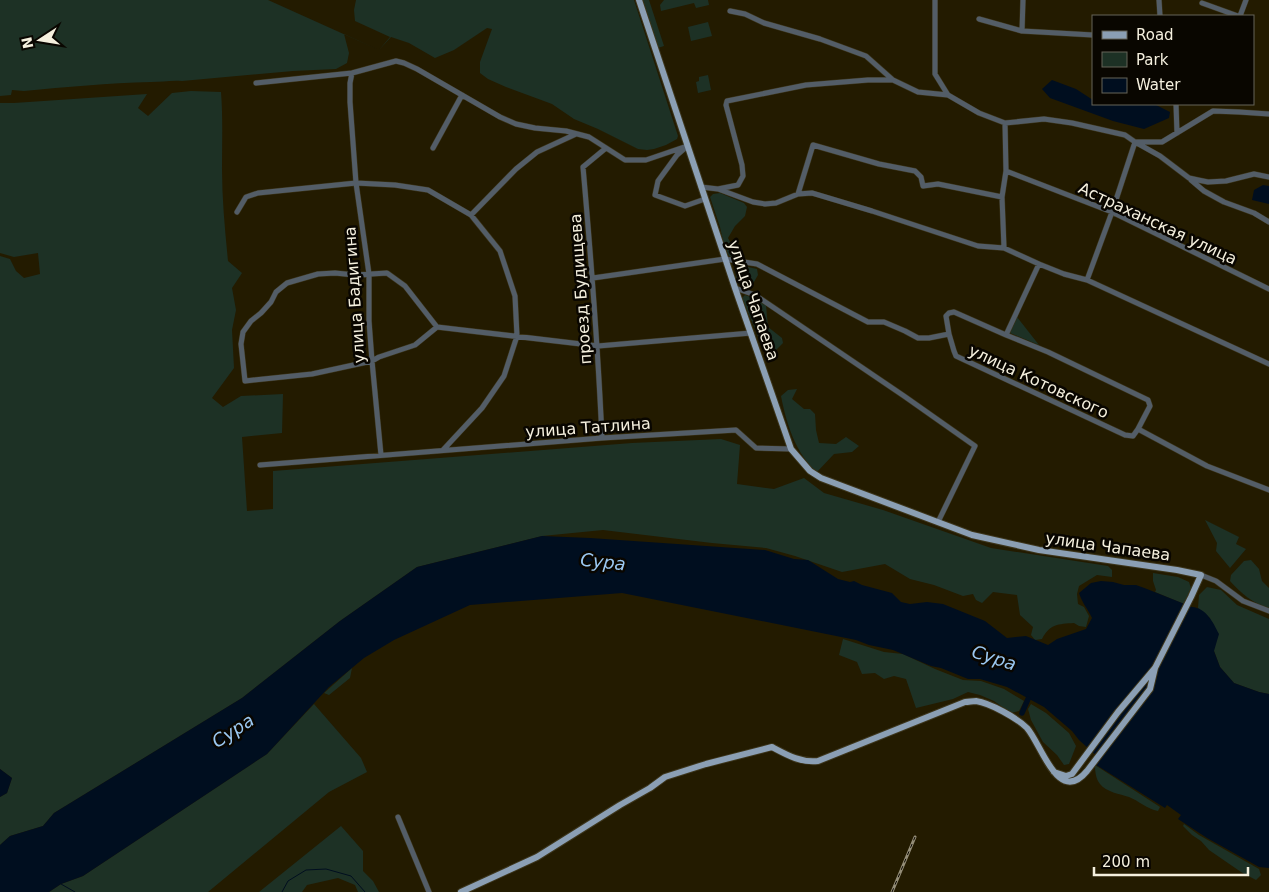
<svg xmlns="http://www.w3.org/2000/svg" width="1269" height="892" font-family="'DejaVu Sans',sans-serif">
	<rect width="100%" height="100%" fill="#231b00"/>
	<path fill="#1d3125" d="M0,0H268L379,50L390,37L355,21L354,10L356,0H634L678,136L677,139L666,145L654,149L647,150L638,149L598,129L574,119L552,104L506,87L488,79L480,73V62L492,29L487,28L454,50L435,58L409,43L391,37L379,50L344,34L349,53L347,63L336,69L293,71L182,81C171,80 162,82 151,82C108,83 66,87 24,91L12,90L11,95L0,96Z
		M642,0H649L664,46L658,48Z
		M664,0H708L709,5L696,8L694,3L661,11L660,5Z
		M708,22L712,36L691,41L688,27Z
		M708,75L711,90L698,93L696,82L699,81V77Z
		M191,91L221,92C223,118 222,143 222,169C222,199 225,230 228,261L242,273L232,288L236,310L232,330L234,368L212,398L223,407L241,396L283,394L282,433L242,437L247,511L273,509V471L632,443L721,439L740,445L737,484L774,489L804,478L824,493L883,510L991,548L1108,566L1112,570V577L1097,575L1079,586L1077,594L1078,604L1084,607L1089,616L1086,627L1079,626L1074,623C1058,624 1050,624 1042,639L1035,640L1031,635L1033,627L1020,615L1017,595L993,592L982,603L976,600L973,594L963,596L934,585L910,579L885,564L842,572L795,556L766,548L712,543L603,530L542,536L417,567L340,621L242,698L54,813L43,826L10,836L0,845V797L7,793L12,778L0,769V256L10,259L16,271L24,278L40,274L38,253L14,257L0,253V103H14L147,94L138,108L148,116L172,93Z
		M720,193L744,203L747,207L745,216L735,226L728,238L734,249L740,254L736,258L729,256L724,245L720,227L710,197L713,194Z
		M739,265L757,269L758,275L751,287L743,285L737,280L735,269Z
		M745,295L754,298L766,305L768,327L782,338L783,343L771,355L766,353L760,342L755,329L742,298Z
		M1017,317L1039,345L1010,333Z
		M797,389L792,399L804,409H810L815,414L816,430L819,443L836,444L846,437L859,446L852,452L834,454L817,472C796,455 786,422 781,396L788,390Z
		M1205,520L1239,537L1236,544L1246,549L1230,568L1216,551L1217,543Z
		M1251,560L1259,569L1262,581L1269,588V608C1253,604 1241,593 1230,581L1231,575L1244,561Z
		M1153,573L1178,577L1189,582L1191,588L1184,604L1155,592L1156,590L1153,581Z
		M1207,587L1221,590L1237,605L1269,619V694L1259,692L1234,683L1220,667L1214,651L1210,618L1198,608L1199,595Z
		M843,639L884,652L903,654L935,669L963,680L981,681L1004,689L1024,701L1019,711L1011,713L994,701L980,695L968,692L953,699L916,708L906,679L894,676L884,679L875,673L862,674L857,662L839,655Z
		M352,668L350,678L329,695L324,693Z
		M314,704L361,758L367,772L329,792L208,892H49L61,884L83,876L267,754Z
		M1031,704L1046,713L1069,733L1076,746L1069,764L1064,765L1057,755L1043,742L1031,720L1028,709Z
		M1095,765L1160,807L1158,811C1147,809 1139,801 1129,797C1120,794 1106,792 1100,784C1096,779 1095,772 1095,765Z
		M1184,824L1199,835L1259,869L1261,875L1256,880L1241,872L1209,850L1201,841L1192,835L1183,826Z
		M341,826L363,851V871L373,881L379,892H358L355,885L338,878L307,885L302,892H259Z"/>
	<path fill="#000e1f" d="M1052,80L1076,89L1093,100V104H1154L1170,112L1169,118L1144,129L1113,121L1050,98L1042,89Z
		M1263,185L1269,186V204L1252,200L1254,190Z
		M542,536L590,538L765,550L794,559L808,560L838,579L850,582L854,581L862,585L892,593L901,602L910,604L927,602L943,604L985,621L1007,638L1026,636L1048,645L1057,639L1086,629L1092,618C1088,609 1082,603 1079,593L1091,583L1101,581L1113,582L1124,585H1136L1147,589L1192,607C1206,608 1213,622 1219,634L1214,651L1220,667L1234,683L1259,692L1269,694V868L1259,867L1207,838L1178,819L1181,815L1167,805L1165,808L1093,763L1098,757L1079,740L1072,731L1044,707L1007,687L980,679H968L941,668L931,666L893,650L869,645L856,640L622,593L470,605L394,640L364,658L329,687L267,754L83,876L61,884L49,892H0V845L10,836L43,826L54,813L242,698L340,621L417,567Z
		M0,769L12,778L7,793L0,797Z"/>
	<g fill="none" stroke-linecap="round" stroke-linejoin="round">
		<path stroke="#000e1f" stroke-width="1" d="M61,884L75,892
			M282,892L288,881L306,870L326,869L351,876L365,892"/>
		<path stroke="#000e1f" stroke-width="5.5" d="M1022,713L1028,699"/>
		<g stroke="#3c351b" stroke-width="6">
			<path id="minor" d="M935,0V74L948,95
				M1159,0L1160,16
				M1202,3L1238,16
				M730,11L745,14L764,23L820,39L866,56L893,80
				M1240,16L1246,0
				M979,19L1022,31L1093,35
				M1022,31L1023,0
				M352,73L350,83V102L356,183L369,274V321L372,361L381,455
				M256,83L352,73L396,61L404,63L417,69L500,117L516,124L535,128L566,131L589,137L625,160H646L687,146
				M1176,104L1177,133
				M433,148L462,95
				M685,148L677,155L658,181L655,195L685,206L705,199
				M1006,171L1112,212L1269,289
				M1191,180L1204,191L1224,202L1254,213L1269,222
				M701,187L718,189L753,202L765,204L776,203L798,194L812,193L872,211L978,246L1004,248L1039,264L1064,274L1087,280L1269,364
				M718,189L738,185L743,176L742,165L726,105L727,101L806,85L868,80H893L918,92L948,95L979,113L1005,123L1044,119L1072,123L1125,135L1135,142L1160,156L1189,178L1198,180L1208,182L1226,181L1254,174L1269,177
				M798,194L813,145L879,164L915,171L921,177L923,186L938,184L1002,197
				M237,212L246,197L258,193L356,183L395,185L428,190L471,215L500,251L515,296L517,336L504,376L482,408L443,450
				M471,215L516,169L537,152L576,134
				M1004,248L1002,197L1006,171L1005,123
				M593,278L725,259L757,264L868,322H884L905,331L918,338H929L949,334L954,351L956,356L1125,435L1133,436L1138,429L1207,466L1269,490
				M1087,280L1112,212L1135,142H1162L1213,111L1239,112L1269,114
				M735,288L755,295L904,396L975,446L938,522
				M437,327L415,345L379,357L372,361L312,374L245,381L241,344L243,332L251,321L261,313L271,302L276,292L287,283L318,274L335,273L355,275L387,273L405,286L437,327L598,346L751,333
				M949,334L946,316L949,313L954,312L1006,335L1048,352L1148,400L1150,406L1138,429
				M1006,335L1039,264
				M602,438C598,348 591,258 583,167L606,148
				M260,465L602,438L736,430L756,448L791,449
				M1201,575L1216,581L1243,601L1269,611
				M398,817L429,892"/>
		</g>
		<g stroke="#3c351b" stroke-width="8">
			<path id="major" d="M639,0L735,288L791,449L810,471L821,478L972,535L1039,550L1177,570L1201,575L1191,597L1155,668L1118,712L1072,774L1066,776L1054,772
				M461,892L537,857L620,805L650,788L665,777L706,764L772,747C787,755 801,763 818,761L965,702C969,702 972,701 976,701C990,703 1017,718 1027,728C1042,745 1058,806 1087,771L1150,689L1155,668"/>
		</g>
		<use href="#minor" stroke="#535d67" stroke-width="5"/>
		<use href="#major" stroke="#8b9fb4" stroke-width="6"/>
		<g stroke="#948d77" stroke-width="3">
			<path id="rail" d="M892,892L915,837"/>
		</g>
		<use href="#rail" stroke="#090600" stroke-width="1" stroke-dasharray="4" stroke-linecap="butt"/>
	</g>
	<g text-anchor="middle" stroke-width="5" stroke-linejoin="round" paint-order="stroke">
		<g font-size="16" fill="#f5f0de" stroke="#090600">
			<text transform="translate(1158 223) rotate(25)" y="6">Астраханская улица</text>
			<text transform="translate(580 289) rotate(-94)" y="6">проезд Будищева</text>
			<text transform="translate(354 295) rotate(-94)" y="6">улица Бадигина</text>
			<text transform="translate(754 300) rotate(71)" y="6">улица Чапаева</text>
			<text transform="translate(1039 381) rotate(25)" y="6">улица Котовского</text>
			<text transform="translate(588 427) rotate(-4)" y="6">улица Татлина</text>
			<text transform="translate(1108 546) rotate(8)" y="6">улица Чапаева</text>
		</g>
		<g font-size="18" font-style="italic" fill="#9bc8f1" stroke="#090600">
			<text transform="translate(603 562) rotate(6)" y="6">Сура</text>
			<text transform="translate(994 658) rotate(18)" y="6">Сура</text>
			<text transform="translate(233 731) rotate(-33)" y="6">Сура</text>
		</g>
	</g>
	<rect x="1092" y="15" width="162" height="90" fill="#090600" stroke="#676459"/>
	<rect x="1102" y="31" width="25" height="8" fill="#8b9fb4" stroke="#676459"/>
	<text x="1136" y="40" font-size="15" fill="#f5f0de">Road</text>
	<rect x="1102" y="52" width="25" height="15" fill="#1d3125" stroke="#676459"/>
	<text x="1136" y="65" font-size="15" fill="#f5f0de">Park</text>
	<rect x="1102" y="78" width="25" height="15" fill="#000e1f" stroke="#676459"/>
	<text x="1136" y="90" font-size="15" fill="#f5f0de">Water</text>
	<g transform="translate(40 40) rotate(258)" stroke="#090600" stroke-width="4" paint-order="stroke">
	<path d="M0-4L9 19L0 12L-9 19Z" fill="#f5f0de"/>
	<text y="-8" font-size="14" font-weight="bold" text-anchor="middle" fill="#f5f0de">N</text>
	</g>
	<path d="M1094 867v8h154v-8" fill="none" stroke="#f5f0de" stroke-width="2.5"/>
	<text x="1102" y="867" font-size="15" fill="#f5f0de" stroke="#090600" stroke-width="4" paint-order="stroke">200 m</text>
</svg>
